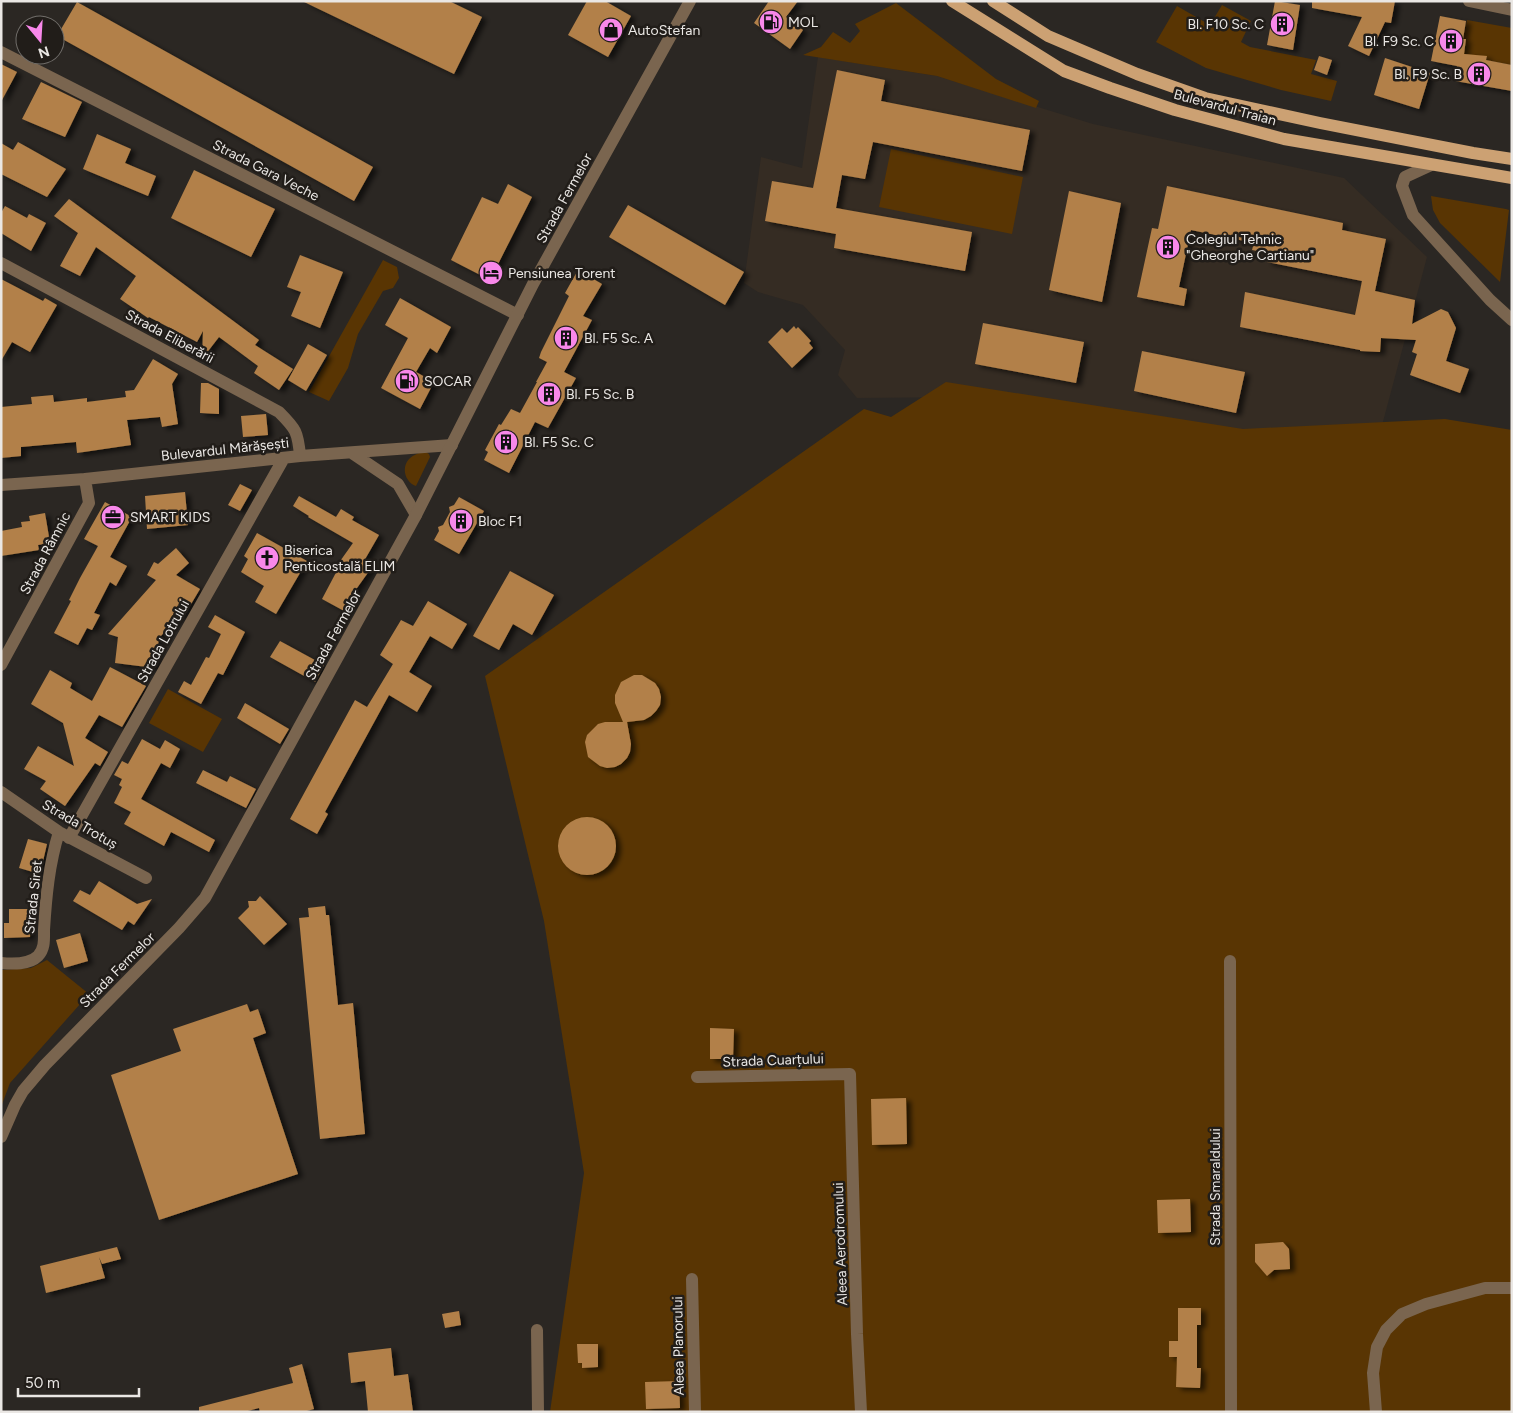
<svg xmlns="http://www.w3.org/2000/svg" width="1513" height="1413" font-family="Figtree,sans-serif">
	<defs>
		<filter id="shadow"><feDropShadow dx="5" dy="3" stdDeviation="2.5" flood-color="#0009"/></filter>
	</defs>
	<rect width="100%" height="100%" fill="#2b2723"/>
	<path fill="#352c23" d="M818,57L937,76L1093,124L1344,178L1427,257L1357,519L973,397L857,398L838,375L845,350L803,305L758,292L744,283L761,157L802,168Z"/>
	<path fill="#593503" d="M896,3L996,79L1039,101L1036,108L937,76L803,55L821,47L833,32L850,43L860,31L855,24Z
		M1222,5L1251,21L1241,42L1250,47L1316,60L1311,74L1337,81L1331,101L1281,90L1206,68L1156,42L1177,6L1210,25Z
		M1467,20L1512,28V65L1486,60L1487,57L1459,56L1465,48L1466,40L1463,39Z
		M891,149L1023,177L1012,234L879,207Z
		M1431,196L1506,209L1509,210L1500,282L1440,223L1433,210Z
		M383,260L397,267L399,278L393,288L383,291L358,334L348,368L329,401L309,392Z
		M946,382L1243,429L1445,419L1512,430V1412H550L584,1173L544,921L485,676L864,409L891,417Z
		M424,451L429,454L430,457L416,486C405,482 401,468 409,459C413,455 419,453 424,451Z
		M168,689L222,719L203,752L149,723Z
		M47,960L89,994L10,1083L1,1107V970L31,968Z"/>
	<path fill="#b28049" filter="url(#shadow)" d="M302,1H449L482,17L454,74Z
		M587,1H605L631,16L608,57L568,35Z
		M769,1H798L786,17L803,30L790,49L754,23Z
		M1275,1L1300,5L1293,50L1267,45Z
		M1312,1H1395L1391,23L1385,22L1369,56L1348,46L1362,17L1312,8Z
		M77,2L373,167L354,201L57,36Z
		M1440,16L1466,21L1463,39H1466L1464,54L1487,56L1486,60L1512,65V91L1455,81L1457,66L1431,61Z
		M1319,56L1332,60L1327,75L1314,70Z
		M1385,58L1430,73L1419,109L1374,95Z
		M1,64L17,72L1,102Z
		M837,70L885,80L881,101L1030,130L1022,171L873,142L865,179L842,175L836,208L972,232L965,271L834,248L836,234L765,221L772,181L813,188Z
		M41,82L82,102L65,137L22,119Z
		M97,134L131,149L125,163L156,176L148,196L83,169Z
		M18,142L66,169L47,197L1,174V143L13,150Z
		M194,170L275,209L251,257L171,218Z
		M508,184L532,197L490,280L451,260L482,197L498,204Z
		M1167,186L1343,223L1342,230L1386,239L1375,291L1415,300L1412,324L1441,309L1448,312L1456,328L1446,361L1469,369L1460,393L1410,375L1417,354L1412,352L1416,340L1381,338L1380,352L1360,351V350L1240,327L1245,292L1355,315L1362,281L1267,262L1268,253L1252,250L1254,243L1191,230L1179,287L1187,289L1184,306L1137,297L1152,228L1158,229Z
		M1069,191L1121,203L1102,302L1049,290Z
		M69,199L259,340L255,345L293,369L279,390L254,373L258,366L219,337L202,359L203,331L197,342L149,317L148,318L120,299L136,276L96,247L80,276L60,266L78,233L54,216Z
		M628,205L744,272L725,305L609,237Z
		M5,206L27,218L29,214L46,223L31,251L1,233V213Z
		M300,255L343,272L320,328L291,316L301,292L287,287Z
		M578,270L602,284L583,316L592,320L564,372L576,378L548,428L535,422L509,473L484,460L488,452L485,450L499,424L501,425L511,409L520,413L537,382H536L547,362L539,358L541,352L569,296L565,293Z
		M1,279L43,301L45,298L57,305L30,352L12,342L1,361Z
		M400,298L451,327L437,353L430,348L416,372L434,382L420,409L381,388L408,338L385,325Z
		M983,323L1084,342L1076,383L975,364Z
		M794,326L796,329L798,327L811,341L809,343L813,348L792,368L768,342L782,328L787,333Z
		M308,344L327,355L306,391L288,380Z
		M1142,351L1245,372L1236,413L1134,391Z
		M153,359L178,374L172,384L178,424L162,427L160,417L127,420L131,445L77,453L76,442L21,447V456L1,458V407L32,404L31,397L53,395L54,402L87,398V402L126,397L125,391L134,390Z
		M201,383H208L219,389V414L200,413Z
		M266,414L268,435L243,437L241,416Z
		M240,484L252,490L240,511L228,505Z
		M185,492L188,525L147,529L145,496Z
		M299,496L336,517L341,509L354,517L352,520L379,535L364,561L372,567L352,595L355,597L346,612L322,599L340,565L338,564L353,543L308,517L309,516L293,506Z
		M459,497L484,511L459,554L434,540L439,531L438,527L443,525L450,512L449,507L454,505Z
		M105,502L132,517L110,557L127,566L116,586L110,582L94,613L100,615L92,630L87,628L78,645L54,633L71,601L69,600L80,578L98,546L84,539Z
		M45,513L50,543L38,545L39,550L1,556V531L22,527L21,522L30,521L29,516Z
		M257,533L307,561L276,614L255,602L264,586L241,572L248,559L244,556Z
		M176,548L189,563L176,575L200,589L184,616L181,614L159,638L155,668L115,663L118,637L108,634L156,580L147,575L154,562L158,564Z
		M510,571L554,595L532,635L513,624L499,650L473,636Z
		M428,601L467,624L452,649L430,636L409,672L432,686L417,712L389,695L325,812L328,814L317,834L290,819L355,700L367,707L393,664L380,655L401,620L413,626Z
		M215,615L245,632L223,675L218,673L201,704L178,692L184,681L191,685L206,657L209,658L221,634L208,627Z
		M280,641L324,665L315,682L270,657Z
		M110,667L146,686L122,727L99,715L85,738L108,752L100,766L95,763L65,806L40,789L46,781L24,769L38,746L74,766L63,723L31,704L50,670L72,683L70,688L92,701Z
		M634,675H642L655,683L659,689L661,697L660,705L656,711L651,716L644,720L627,722L631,744L630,752L627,758L621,764L615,767L607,768L600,766L588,757L585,742L587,735L598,724L605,722H623L615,703V695L621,682Z
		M245,703L289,729L280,744L237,718Z
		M142,739L160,749L165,740L180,749L170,768L161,763L141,799L215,840L209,852L171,832L164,846L124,824L131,812L114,803L122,787L119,785L122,779L114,775L122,761L128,764Z
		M203,770L227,782L230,776L256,789L246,808L196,783Z
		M558 846a29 29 0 1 1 58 0a29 29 0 1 1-58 0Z
		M28,839L47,844L40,874L19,868Z
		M99,881L137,904L152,899L134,925L128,921L122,930L73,901L80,890L90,895Z
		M260,896L287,924L264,945L238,918L249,907L248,901H256Z
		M325,906L326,915H329L338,1005L353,1003L365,1134L320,1139L299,918L309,917L308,908Z
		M9,909H32L30,937L4,938V923H9Z
		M80,933L88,961L64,968L56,940Z
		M247,1004L250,1012L258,1009L266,1033L253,1038L298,1174L159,1220L111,1075L181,1051L173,1029Z
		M710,1028L734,1029L733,1059H710Z
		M906,1098L907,1144L872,1145L871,1099Z
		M1190,1199L1191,1232L1158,1233L1157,1200Z
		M1283,1242L1289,1249L1290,1269L1274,1270L1267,1276L1255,1262V1244Z
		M117,1247L121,1259L102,1264L99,1257L105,1278L46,1293L40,1266Z
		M1178,1308H1201V1325H1197V1368H1201L1200,1388L1176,1387L1177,1357H1169V1341H1178Z
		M459,1311L461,1325L445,1328L442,1314Z
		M577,1344H598V1367L582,1368V1363H578Z
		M391,1348L394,1376L408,1374L413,1412H368L365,1381L351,1383L348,1353Z
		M302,1364L314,1409L303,1412H260L259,1408L244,1412H199V1407L293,1383L289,1368Z
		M679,1381L680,1408L646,1409L645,1382Z"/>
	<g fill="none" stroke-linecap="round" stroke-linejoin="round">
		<path stroke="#7a654f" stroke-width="12" d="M1469,1L1512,10
			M1,52L518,315
			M1431,165L1405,177L1402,186L1413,215L1490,300L1512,320
			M1,263L279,412C296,429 298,432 300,456
			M352,453L398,484L416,515
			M1,485L85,479L300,456L452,445
			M1,665L89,503L85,479
			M1,792L59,832L146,878
			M69,838L284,458
			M1230,961L1231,1412
			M1,963C12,964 29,965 38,956C45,949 44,939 44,930C46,897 49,864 59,832
			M697,1077L850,1074L857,1334L861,1412
			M692,1279L695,1412
			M537,1330L538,1412
			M1376,1412L1373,1373L1377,1347L1386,1330L1402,1314L1426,1304L1485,1288H1512"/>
		<path stroke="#7a654f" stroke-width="12" d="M1,1137L15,1105L23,1091L45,1065L179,928L205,898L416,515L533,284L690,1"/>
		<path stroke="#cca173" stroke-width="12" d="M952,1L1064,71L1110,88L1175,110L1284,139L1512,178
			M993,1L1048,36L1137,74L1205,98L1320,123L1473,153L1512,159"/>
	</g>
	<defs>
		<g id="fuel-disc" transform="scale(1.25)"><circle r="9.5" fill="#f888ea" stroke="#211d19"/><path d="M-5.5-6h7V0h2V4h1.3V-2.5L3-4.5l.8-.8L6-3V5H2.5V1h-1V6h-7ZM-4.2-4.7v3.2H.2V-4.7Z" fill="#111"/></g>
		<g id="building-disc" transform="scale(1.25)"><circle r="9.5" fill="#f888ea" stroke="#211d19"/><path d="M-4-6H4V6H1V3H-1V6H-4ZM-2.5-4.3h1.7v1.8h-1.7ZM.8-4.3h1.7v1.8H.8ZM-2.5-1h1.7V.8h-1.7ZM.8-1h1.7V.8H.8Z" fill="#111"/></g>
		<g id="shop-disc" transform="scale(1.25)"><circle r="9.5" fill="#f888ea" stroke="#211d19"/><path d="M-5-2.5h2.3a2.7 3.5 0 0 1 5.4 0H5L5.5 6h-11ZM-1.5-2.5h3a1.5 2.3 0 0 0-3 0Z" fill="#111"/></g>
		<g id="hotel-disc" transform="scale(1.25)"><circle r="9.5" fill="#f888ea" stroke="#211d19"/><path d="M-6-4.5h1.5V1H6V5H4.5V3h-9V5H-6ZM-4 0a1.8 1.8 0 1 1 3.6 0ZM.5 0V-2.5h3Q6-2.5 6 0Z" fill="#111"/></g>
		<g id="office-disc" transform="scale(1.25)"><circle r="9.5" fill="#f888ea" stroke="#211d19"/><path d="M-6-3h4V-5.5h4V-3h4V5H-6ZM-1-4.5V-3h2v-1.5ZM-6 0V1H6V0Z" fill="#111"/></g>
		<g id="church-disc" transform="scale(1.25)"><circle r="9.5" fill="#f888ea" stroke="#211d19"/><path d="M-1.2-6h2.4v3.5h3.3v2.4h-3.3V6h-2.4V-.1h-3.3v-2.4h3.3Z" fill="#111"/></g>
	</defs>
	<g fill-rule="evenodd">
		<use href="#fuel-disc" x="771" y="22"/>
		<use href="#building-disc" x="1282" y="24"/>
		<use href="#shop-disc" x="611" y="30"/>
		<use href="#building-disc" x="1451" y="41"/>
		<use href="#building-disc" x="1479" y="74"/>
		<use href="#building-disc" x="1168" y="247"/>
		<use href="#hotel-disc" x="491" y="273"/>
		<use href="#building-disc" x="566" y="338"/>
		<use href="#fuel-disc" x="407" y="381"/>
		<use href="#building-disc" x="549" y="394"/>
		<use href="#building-disc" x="506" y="442"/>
		<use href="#office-disc" x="113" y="517"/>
		<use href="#building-disc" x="461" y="521"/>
		<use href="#church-disc" x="267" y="558"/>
	</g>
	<g text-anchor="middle" stroke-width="5" stroke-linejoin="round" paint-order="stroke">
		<g font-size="14" fill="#eae7e4" stroke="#211d19" text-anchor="start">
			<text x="788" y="27">MOL</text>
			<text x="1264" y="29" text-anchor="end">Bl. F10 Sc. C</text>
			<text x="628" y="35">AutoStefan</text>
			<text x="1434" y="46" text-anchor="end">Bl. F9 Sc. C</text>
			<text x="1462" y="79" text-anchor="end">Bl. F9 Sc. B</text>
			<text x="1186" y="244">Colegiul Tehnic<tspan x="1186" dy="16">"Gheorghe Cartianu"</tspan></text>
			<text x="508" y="278">Pensiunea Torent</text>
			<text x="584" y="343">Bl. F5 Sc. A</text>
			<text x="424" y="386">SOCAR</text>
			<text x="566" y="399">Bl. F5 Sc. B</text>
			<text x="524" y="447">Bl. F5 Sc. C</text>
			<text x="130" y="522">SMART KIDS</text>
			<text x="478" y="526">Bloc F1</text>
			<text x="284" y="555">Biserica<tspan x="284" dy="16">Penticostală ELIM</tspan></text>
		</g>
		<g font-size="14" fill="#eae7e4" stroke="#211d19">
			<text transform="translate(1225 107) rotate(15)" y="5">Bulevardul Traian</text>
			<text transform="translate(266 170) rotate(27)" y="5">Strada Gara Veche</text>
			<text transform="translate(564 198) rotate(-61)" y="5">Strada Fermelor</text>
			<text transform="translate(170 336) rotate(28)" y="5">Strada Eliberării</text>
			<text transform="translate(225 449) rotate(-6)" y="5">Bulevardul Mărășești</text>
			<text transform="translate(45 553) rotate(-62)" y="5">Strada Râmnic</text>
			<text transform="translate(333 635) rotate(-61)" y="5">Strada Fermelor</text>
			<text transform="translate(163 641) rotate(-61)" y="5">Strada Lotrului</text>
			<text transform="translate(80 824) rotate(30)" y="5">Strada Trotuș</text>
			<text transform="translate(33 897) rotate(-84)" y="5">Strada Siret</text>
			<text transform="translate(117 970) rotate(-45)" y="5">Strada Fermelor</text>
			<text transform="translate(773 1060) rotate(-2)" y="5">Strada Cuarțului</text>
			<text transform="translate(1215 1187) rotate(-90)" y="5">Strada Smaraldului</text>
			<text transform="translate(840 1244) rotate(-92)" y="5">Aleea Aerodromului</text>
			<text transform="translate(678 1346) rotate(-91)" y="5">Aleea Planorului</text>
		</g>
	</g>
	<rect width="1513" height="1413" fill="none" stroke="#eae7e4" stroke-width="5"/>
	<g transform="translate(40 40) rotate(162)"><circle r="24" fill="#211d19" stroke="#716e6a"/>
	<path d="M0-4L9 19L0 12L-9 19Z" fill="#f888ea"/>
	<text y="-8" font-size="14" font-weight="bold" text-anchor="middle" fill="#eae7e4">N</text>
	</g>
	<path d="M18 1388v8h121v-8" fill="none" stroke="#eae7e4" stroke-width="2.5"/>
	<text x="25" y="1388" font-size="15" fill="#eae7e4" stroke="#211d19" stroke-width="4" paint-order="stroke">50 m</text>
</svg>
